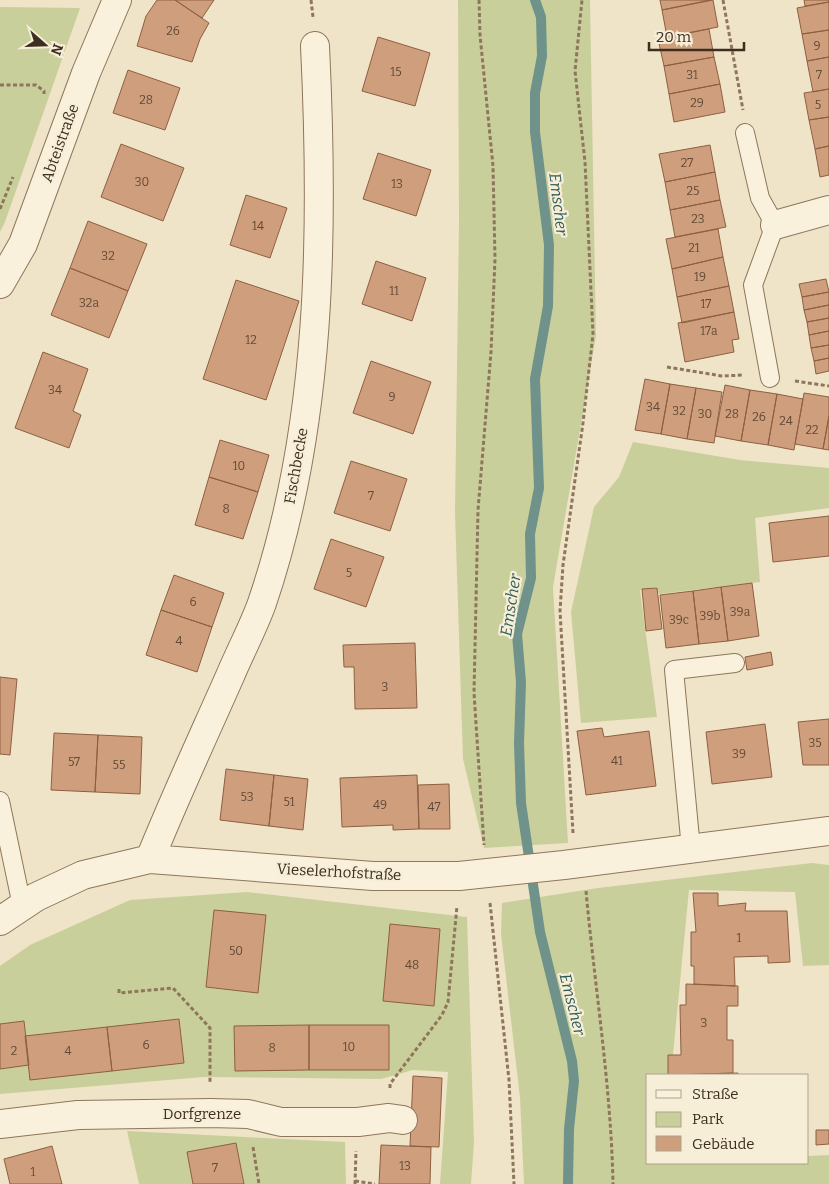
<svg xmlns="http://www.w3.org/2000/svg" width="829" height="1184" font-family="Bitter,serif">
	<rect width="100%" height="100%" fill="#f0e4c8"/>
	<path fill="#c9cf9b" d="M458,0H590L596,336L553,587L568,843L484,848L463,759L455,513L459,222Z
		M0,7L80,8L5,222L0,232Z
		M633,442L740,460L829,468V508L755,518L760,582L659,594L657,587L640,590L657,717L581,723L571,612L594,507L619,477Z
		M812,863L829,865V965L803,966L795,892L689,890L671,1075H648V1163H808V1156L829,1155V1184H524L520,1098L501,934L502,903L598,888Z
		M247,892L467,917L474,1143L471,1184H440L448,1072L413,1070L381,1079L204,1077L0,1094V966L30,945L130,900Z
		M127,1131L345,1142L346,1184H139Z"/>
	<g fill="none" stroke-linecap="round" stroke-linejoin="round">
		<path stroke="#6f938a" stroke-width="10" d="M535,0L541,17L542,56L535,93V132L549,245L548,306L535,379L539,488L530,534L531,578L517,634L521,682L519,743L521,803L540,932L572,1061L574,1081L569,1129L568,1184"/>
	</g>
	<path fill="#cf9f7d" stroke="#8d5f41" d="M157,0H175L209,23L200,39L192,62L137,46L146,16Z
		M175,0H214L202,18Z
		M660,0H710L662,10Z
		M713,0L718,27L667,37L662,10Z
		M804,0H829V2L805,6Z
		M829,2V30L802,34L797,8Z
		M709,29L714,57L664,66L658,39Z
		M829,30V57L807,61L802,34Z
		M378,37L430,53L415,106L362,91Z
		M714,57L720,84L669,94L664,66Z
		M829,57V89L813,92L807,61Z
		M128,70L180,88L165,130L113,113Z
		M720,84L725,112L674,122L669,94Z
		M829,89V117L809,120L804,93Z
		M829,117V146L815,149L809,120Z
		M121,144L184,168L163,221L101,197Z
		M710,145L715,172L665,182L659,154Z
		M829,146V175L820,177L815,149Z
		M378,153L431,170L416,216L363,199Z
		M715,172L720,200L670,210L665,182Z
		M246,195L287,208L270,258L230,245Z
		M720,200L726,227L675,237L670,210Z
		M88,221L147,244L128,291L70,268Z
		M718,229L723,257L672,269L666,239Z
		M723,257L729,286L677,297L672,269Z
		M376,261L426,278L412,321L362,304Z
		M70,268L128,291L109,338L51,315Z
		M826,279L829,292L802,297L799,284Z
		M236,280L299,301L266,400L203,379Z
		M729,286L734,312L682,323L677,297Z
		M829,292V305L804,310L802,297Z
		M829,305V318L807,322L804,310Z
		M734,312L739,339L732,340L734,352L685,362L678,323Z
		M829,318V331L809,335L807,322Z
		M829,331V345L811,348L809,335Z
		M829,345V358L814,361L811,348Z
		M43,352L88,369L73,411L81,415L69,448L15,428Z
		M829,358V371L816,374L814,361Z
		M371,361L431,382L413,434L353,413Z
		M645,379L670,384L661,434L635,430Z
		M670,384L696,388L687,439L661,434Z
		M725,385L750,390L741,441L715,436Z
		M696,388L722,392L714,443L687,439Z
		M750,390L777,394L768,445L741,441Z
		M804,393L829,397V416L823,449L795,444Z
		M777,394L803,399L794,450L768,445Z
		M829,416V450L823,449Z
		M220,440L269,455L258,492L209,477Z
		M351,461L407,479L390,531L334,513Z
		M209,477L258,492L243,539L195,525Z
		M829,516V556L773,562L769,523Z
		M331,539L384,557L366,607L314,589Z
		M174,575L224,593L212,627L161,610Z
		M752,583L759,636L728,641L721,587Z
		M721,587L728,641L699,644L693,591Z
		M657,588L662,629L646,631L642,589Z
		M693,591L699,644L666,648L660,595Z
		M161,610L212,627L197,672L146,655Z
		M415,643L417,708L355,709L354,667H344L343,645Z
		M771,652L773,665L747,670L745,657Z
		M0,677L17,679L10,755L0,754Z
		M829,719V765H803L798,722Z
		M765,724L772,777L712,784L706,732Z
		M602,728L604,737L649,731L656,786L586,795L577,731Z
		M54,733L98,735L95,792L51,790Z
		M98,735L142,737L140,794L95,792Z
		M226,769L274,775L269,826L220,820Z
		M274,775L308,779L303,830L269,826Z
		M417,775L419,829L393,830V825L342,827L340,778Z
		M449,784L450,829H419L418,785Z
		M693,893H718V906L746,903L745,911H787L790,962L768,963V956L734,957L735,986L694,984V966H691V932H696Z
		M214,910L266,915L258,993L206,987Z
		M390,924L440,929L434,1006L383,1001Z
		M686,984L738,986V1006H727V1040H733V1073L668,1075V1055H681L680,1005H686Z
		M179,1019L184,1063L112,1071L107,1027Z
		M24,1021L29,1065L0,1069V1024Z
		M309,1025V1070L235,1071L234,1026Z
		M309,1025H389V1070H309Z
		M107,1027L112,1071L30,1080L25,1036Z
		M738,1073V1075H679Z
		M413,1076L442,1078L439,1147L410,1146Z
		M816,1130H829V1144L816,1145Z
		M236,1143L244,1184H193L187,1152Z
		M381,1145L431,1147L430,1184H379Z
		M52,1146L62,1184H10L4,1159Z"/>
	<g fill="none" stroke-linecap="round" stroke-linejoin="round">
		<g stroke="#8d765c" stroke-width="20">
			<path id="lane" d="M745,133L760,198L775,225L753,285L770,378
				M0,801L22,906
				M691,849L674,670L735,663"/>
		</g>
		<g stroke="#8d765c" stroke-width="30">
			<path id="street" d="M775,225L829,210
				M0,284L23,244L86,73L117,0
				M150,859C175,797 203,737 230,676C240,652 253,628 262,603C322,427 324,231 315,46
				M0,921L36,897L83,875L150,859L373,876H459L564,865L829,831
				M0,1124L78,1115L211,1113L248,1114L281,1122H358L389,1118L403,1120"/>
		</g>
		<path stroke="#8d765c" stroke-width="3" stroke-dasharray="4 2.5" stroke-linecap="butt" d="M311,0L313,17
			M479,0L480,35L493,166L495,259L491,352L478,510L474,693L484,845
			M723,0L743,110
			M0,85H36L44,91V94
			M0,209L13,177
			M667,367L722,376L744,375
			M795,381L829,386
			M573,833L560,611L563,565L583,423L593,334L585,162L575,71L582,0
			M586,891C595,989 611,1086 613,1184
			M490,903L509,1080L514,1184
			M119,989V993L173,988L210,1028V1082
			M390,1088V1084L442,1015L448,1002L457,906
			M253,1147L259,1184
			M355,1181L375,1184
			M355,1184L356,1151"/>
		<use href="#lane" stroke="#faf1dc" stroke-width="18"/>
		<use href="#street" stroke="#faf1dc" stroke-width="28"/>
	</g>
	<g text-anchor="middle" stroke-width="4.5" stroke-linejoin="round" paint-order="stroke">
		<g font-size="12" fill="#624a37">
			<text x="173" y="35">26</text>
			<text x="817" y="50">9</text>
			<text x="396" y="76">15</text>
			<text x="692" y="79">31</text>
			<text x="819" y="79">7</text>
			<text x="146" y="104">28</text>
			<text x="697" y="107">29</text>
			<text x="818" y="109">5</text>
			<text x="687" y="167">27</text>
			<text x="142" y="186">30</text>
			<text x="397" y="188">13</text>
			<text x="693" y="195">25</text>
			<text x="698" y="223">23</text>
			<text x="258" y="230">14</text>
			<text x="694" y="252">21</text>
			<text x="108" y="260">32</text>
			<text x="700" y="281">19</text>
			<text x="394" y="295">11</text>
			<text x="89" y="307">32a</text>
			<text x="706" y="308">17</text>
			<text x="709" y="335">17a</text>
			<text x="251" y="344">12</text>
			<text x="55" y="394">34</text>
			<text x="392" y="401">9</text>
			<text x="653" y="411">34</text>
			<text x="679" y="415">32</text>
			<text x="705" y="418">30</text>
			<text x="732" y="418">28</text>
			<text x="759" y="421">26</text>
			<text x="786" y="425">24</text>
			<text x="812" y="434">22</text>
			<text x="239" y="470">10</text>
			<text x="371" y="500">7</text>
			<text x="226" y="513">8</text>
			<text x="349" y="577">5</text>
			<text x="193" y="606">6</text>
			<text x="740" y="616">39a</text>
			<text x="710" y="620">39b</text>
			<text x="679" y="624">39c</text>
			<text x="179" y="645">4</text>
			<text x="385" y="691">3</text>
			<text x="815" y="747">35</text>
			<text x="739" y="758">39</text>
			<text x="617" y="765">41</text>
			<text x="74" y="766">57</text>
			<text x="119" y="769">55</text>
			<text x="247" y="801">53</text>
			<text x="289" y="806">51</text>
			<text x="380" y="809">49</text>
			<text x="434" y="811">47</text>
			<text x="739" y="942">1</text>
			<text x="236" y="955">50</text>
			<text x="412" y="969">48</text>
			<text x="704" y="1027">3</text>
			<text x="146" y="1049">6</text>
			<text x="349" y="1051">10</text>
			<text x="272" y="1052">8</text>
			<text x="14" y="1055">2</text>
			<text x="68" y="1055">4</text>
			<text x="405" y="1170">13</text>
			<text x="215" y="1172">7</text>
			<text x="33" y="1176">1</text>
		</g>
		<g font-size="15" fill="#3d2e20" stroke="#f7eed8">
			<text transform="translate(60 143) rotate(-70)" y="5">Abteistraße</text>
			<text transform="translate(296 466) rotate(-80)" y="5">Fischbecke</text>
			<text transform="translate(339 872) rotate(3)" y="5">Vieselerhofstraße</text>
			<text x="202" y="1119">Dorfgrenze</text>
		</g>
		<g font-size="16" font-style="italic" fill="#2f5d5a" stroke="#f7eed8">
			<text transform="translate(559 204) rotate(83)" y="6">Emscher</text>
			<text transform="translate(510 605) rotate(-81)" y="6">Emscher</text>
			<text transform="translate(573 1004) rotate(76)" y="6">Emscher</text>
		</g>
	</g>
	<rect x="646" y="1074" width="162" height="90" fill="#f7eed8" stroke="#ada18e"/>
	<rect x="656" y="1090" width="25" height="8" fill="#faf1dc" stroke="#ada18e"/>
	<text x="692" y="1099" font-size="15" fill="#3d2e20">Straße</text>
	<rect x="656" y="1112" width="25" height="15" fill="#c9cf9b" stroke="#ada18e"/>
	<text x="692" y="1124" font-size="15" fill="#3d2e20">Park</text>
	<rect x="656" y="1136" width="25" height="15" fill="#cf9f7d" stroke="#ada18e"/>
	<text x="692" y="1149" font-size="15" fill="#3d2e20">Gebäude</text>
	<g transform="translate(45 45) rotate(110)" stroke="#f7eed8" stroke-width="4" paint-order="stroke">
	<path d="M0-4L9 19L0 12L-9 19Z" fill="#3d2e20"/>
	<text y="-8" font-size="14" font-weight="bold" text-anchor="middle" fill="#3d2e20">N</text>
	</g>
	<path d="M649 42v8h95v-8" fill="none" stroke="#3d2e20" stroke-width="2.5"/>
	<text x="656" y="42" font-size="15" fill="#3d2e20" stroke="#f7eed8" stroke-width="4" paint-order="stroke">20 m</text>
</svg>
